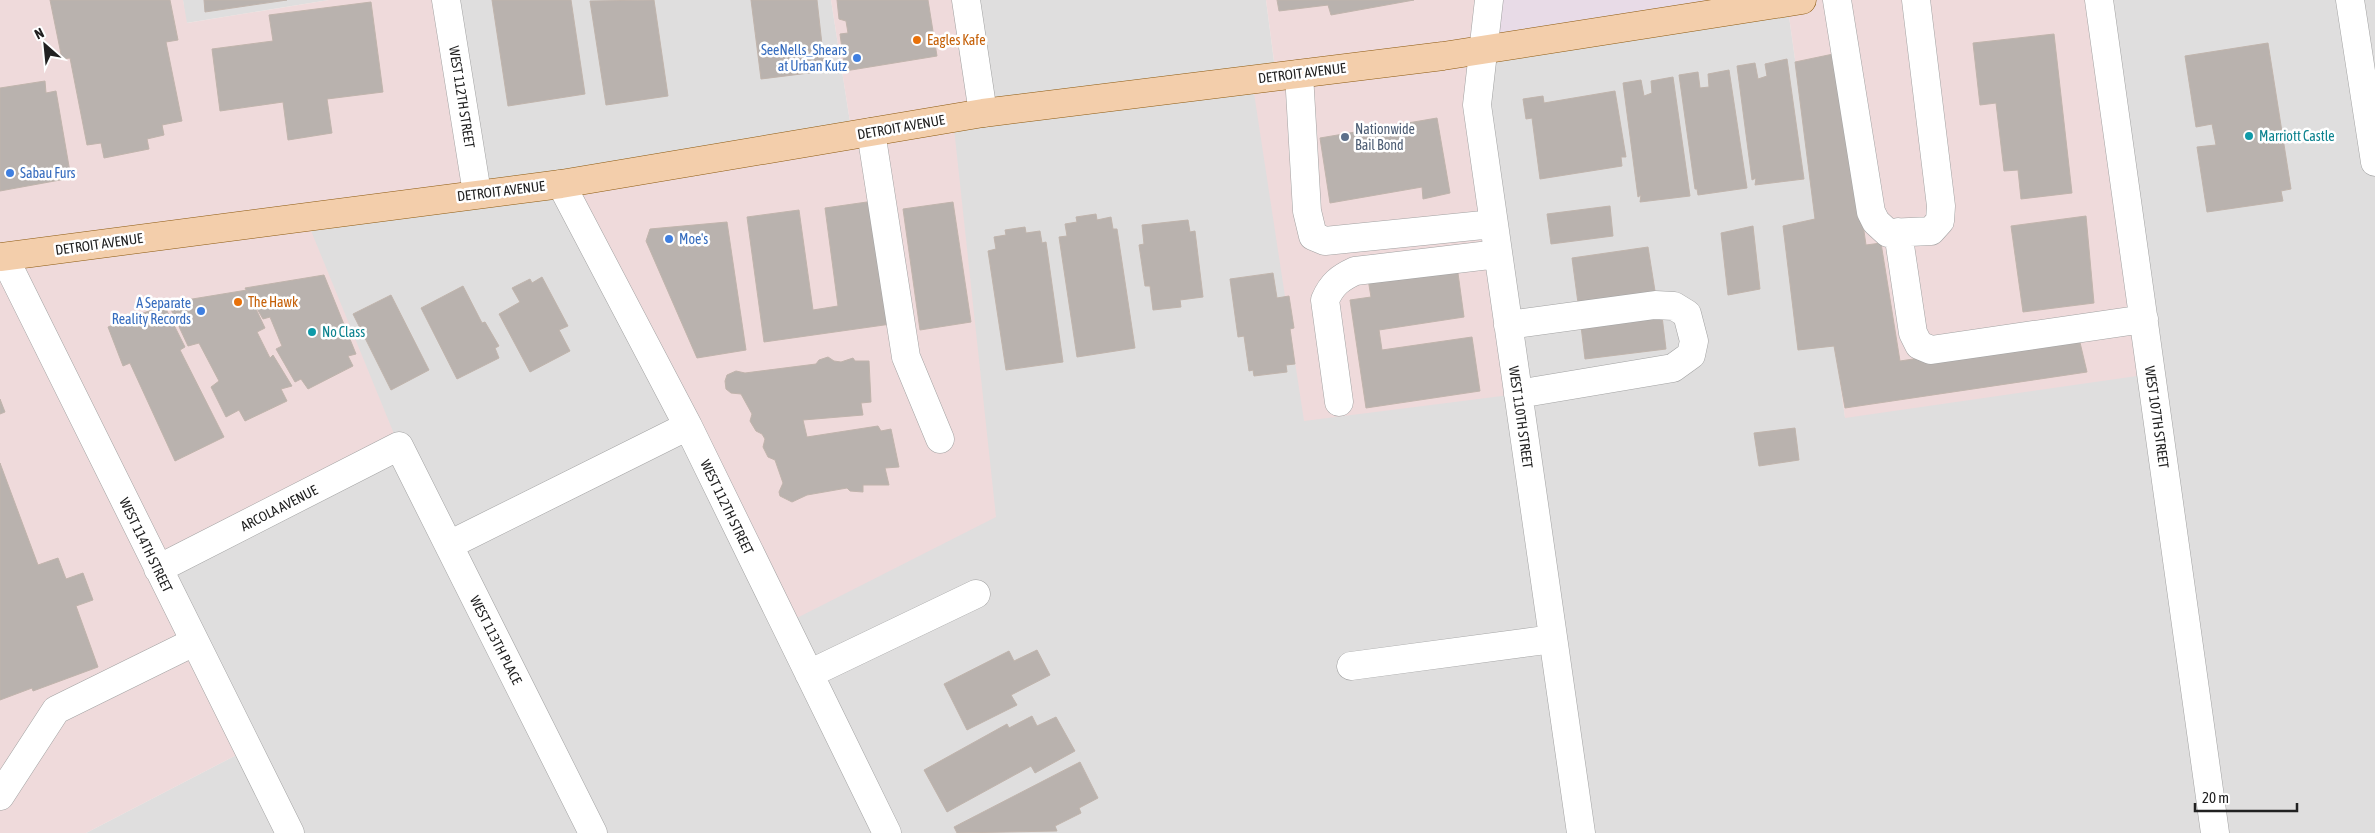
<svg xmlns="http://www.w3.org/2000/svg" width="2375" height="833" font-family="'Asap Condensed',sans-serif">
	<rect width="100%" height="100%" fill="#f0ede9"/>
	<path fill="#dfdede" d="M183,0H329L186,23Z
		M446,0H831L852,135L953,118L966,0H1266L1276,77L1484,50L1787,2L1845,417L2099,0H2375V833H86L248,749L158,569L305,216Z"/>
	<path fill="#efdadb" d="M0,0H183L187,23L329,0H446L477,193L305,216L399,446L158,569L248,749L86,833H0Z
		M831,0H966L983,113L953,119L996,517L785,624L562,184L852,135Z
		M1266,0H1480L1518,394L1304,421L1252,80L1276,76Z
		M1802,0H2099L2151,374L1845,418L1787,2Z"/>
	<path fill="#e8dbe7" d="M1480,0H1802L1484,50Z"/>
	<path fill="#b9b2ae" stroke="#c0b4ac" d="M50,0H170L178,40L166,42L182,121L162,125L164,135L147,139L149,149L104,158L101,143L87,145L70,58L62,59Z
		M204,0H287L205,12Z
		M492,0H571L585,94L508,106Z
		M654,0L668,96L606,105L590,1Z
		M751,0H817L825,71L761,79Z
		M837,0H928L937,56L845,71L840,34L848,33L846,21L839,19Z
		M1277,0H1414L1331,15L1328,5L1279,11Z
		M371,2L383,92L327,99L332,133L288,140L283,102L220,111L212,49L273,41L269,15Z
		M2054,34L2072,193L2021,199L2018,170L2004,171L1996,103L1980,105L1973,43Z
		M2268,43L2291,189L2281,191L2283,201L2207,212L2197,147L2216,145L2212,124L2196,127L2185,56Z
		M1838,53L1866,245L1881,243L1900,361L2078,334L2087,372L1845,408L1834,346L1798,350L1783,226L1815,219L1795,62Z
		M1787,59L1804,179L1755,185L1756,178L1752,180L1737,66L1755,63L1758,79L1767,76L1765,64Z
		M1729,70L1747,188L1698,195L1697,189H1695L1679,75L1698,72L1700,88L1709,87L1708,74Z
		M1673,77L1690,196L1640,202L1641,195L1638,197L1623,83L1641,80L1644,96L1652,93L1651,81Z
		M45,81L46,93L56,91L71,178L0,191V88Z
		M1615,91L1626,157H1621L1622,166L1540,179L1532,118L1526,119L1523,99L1543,96L1544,103Z
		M1437,118L1450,193L1423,199L1422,187L1330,203L1320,138Z
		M874,201L891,324L764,342L747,217L799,210L813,310L838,306L825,208Z
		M953,202L971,322L920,330L903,209Z
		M1610,206L1613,236L1551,244L1547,214Z
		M1096,214L1097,220L1111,217L1113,229H1117L1135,348L1077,357L1059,237L1067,236L1065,224L1077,222L1076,217Z
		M2086,216L2094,303L2023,312L2011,226Z
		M1188,220L1190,232L1195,231L1203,297L1180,300L1181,307L1153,310L1150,286H1145L1139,245L1144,244L1142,225Z
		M727,222L746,350L697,358L646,241L650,229Z
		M1753,226L1760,289L1728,295L1721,233Z
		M1025,227L1026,233L1040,231L1042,243L1046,242L1063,362L1006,370L988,251L996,249L994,237L1006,235L1005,230Z
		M1648,247L1655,291L1578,303L1572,258Z
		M1457,266L1464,317L1379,330L1382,350L1472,337L1480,391L1366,408L1350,300L1371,297L1368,279Z
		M1273,273L1277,298L1289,296L1294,328L1290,329L1295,364L1286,365L1287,372L1254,376L1253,370L1249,371L1244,336L1238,337L1230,279Z
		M324,275L356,354L348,356L353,366L308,389L301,379L295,382L276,349L282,346L270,317L263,319L245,288Z
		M542,277L568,326L559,330L570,351L530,372L499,314L520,302L512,288L530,279L532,283Z
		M463,286L482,323L485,322L499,346L495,348L499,358L457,379L421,308Z
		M247,290L265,328L257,332L270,358L273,355L292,386L281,389L287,401L245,421L239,410L226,417L211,387L219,381L199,343L188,346L168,303Z
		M391,295L429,370L391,390L353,314Z
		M164,305L185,347L180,350L224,437L175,461L130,363L123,366L108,327Z
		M1661,308L1666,349L1585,359L1580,318Z
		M828,357L834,361L841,362L853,358L855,361H869L871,402L861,403L863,415L803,420L807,437L878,426L881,431L891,429L899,467L885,468L889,485H863V492L850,491L847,488L807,495L792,502L780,496L779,492L783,483L775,460L768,457L763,447L765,439L762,434L756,431L750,421L752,414L741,394L731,393L726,389L725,381L727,375L736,371L745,373L816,364L819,360Z
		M0,399L5,412L0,414Z
		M1795,428L1799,460L1759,466L1754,433Z
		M0,463L38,565L58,558L66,579L83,573L93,600L76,606L98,667L33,691L32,688L0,700Z
		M1037,650L1050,675L1011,695L1017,705L967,730L944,684L1009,651L1014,661Z
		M1032,716L1037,726L1056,717L1075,751L1035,773L1031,766L947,812L924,770L1007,724L1009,728Z
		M1080,762L1098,798L1079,808L1081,813L1055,826L1057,831L957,833L954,827Z"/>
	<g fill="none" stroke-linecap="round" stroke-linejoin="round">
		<g stroke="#a2a2a2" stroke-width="29">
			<path id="minor" d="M446,0L477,193
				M966,0L983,113
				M1489,0L1477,105L1581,833
				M1837,0L1871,212L1876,222L1888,233L1931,231L1940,221L1941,206L1916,0
				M2099,0L2215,833
				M2350,0L2375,162
				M1299,74L1307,211L1313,236L1325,241L1493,224
				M871,132L906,357L940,439
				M561,184L688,426L887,833
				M1898,232L1913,333L1919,345L1931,350L2144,319
				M4,257L290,833
				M1508,325L1655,305L1674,306L1687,314L1694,341L1691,355L1673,368L1518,394
				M1339,402L1325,300C1332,284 1340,278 1355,271L1498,254
				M449,545L688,426
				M158,569L399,446L593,833
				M1351,666L1553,639
				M809,674L976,594
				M0,796L56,710L194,642"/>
		</g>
		<g stroke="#8d5a10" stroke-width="29">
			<path id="major" d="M0,257L561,184L983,113L1443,56L1802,0"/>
		</g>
		<use href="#minor" stroke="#fff" stroke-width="28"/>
		<use href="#major" stroke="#f3ceab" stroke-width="28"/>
	</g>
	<g fill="#e8710a" stroke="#fff" stroke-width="2">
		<circle cx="917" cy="40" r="5"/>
		<circle cx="238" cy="302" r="5"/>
	</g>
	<g fill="#3f7fe0" stroke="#fff" stroke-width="2">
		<circle cx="857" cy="58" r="5"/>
		<circle cx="10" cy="173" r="5"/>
		<circle cx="669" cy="239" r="5"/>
		<circle cx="201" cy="311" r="5"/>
	</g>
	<g fill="#0f9aa8" stroke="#fff" stroke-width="2">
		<circle cx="2249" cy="136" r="5"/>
		<circle cx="312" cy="332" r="5"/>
	</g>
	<circle fill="#5c6f8a" stroke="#fff" stroke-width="2" cx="1345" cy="137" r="5"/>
	<g text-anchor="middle" stroke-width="5" stroke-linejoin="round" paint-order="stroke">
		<g font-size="14" fill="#c56008" stroke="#fff" text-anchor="start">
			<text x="927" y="45">Eagles Kafe</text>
			<text x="248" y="307">The Hawk</text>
		</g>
		<g font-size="14" fill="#366cbe" stroke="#fff" text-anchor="end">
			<text x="847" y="55">SeeNells_Shears<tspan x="847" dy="16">at Urban Kutz</tspan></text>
			<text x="20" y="178" text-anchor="start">Sabau Furs</text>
			<text x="679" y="244" text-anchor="start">Moe's</text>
			<text x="191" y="308">A Separate<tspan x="191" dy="16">Reality Records</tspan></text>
		</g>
		<g font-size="14" fill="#212121" stroke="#fff">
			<text transform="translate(1302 73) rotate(-7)" y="5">DETROIT AVENUE</text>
			<text transform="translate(462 97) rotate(81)" y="5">WEST 112TH STREET</text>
			<text transform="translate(901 127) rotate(-10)" y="5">DETROIT AVENUE</text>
			<text transform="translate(501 191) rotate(-7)" y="5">DETROIT AVENUE</text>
			<text transform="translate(99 244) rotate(-8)" y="5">DETROIT AVENUE</text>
			<text transform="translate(1521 417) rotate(82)" y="5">WEST 110TH STREET</text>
			<text transform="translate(2157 417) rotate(82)" y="5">WEST 107TH STREET</text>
			<text transform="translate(727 507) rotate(64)" y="5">WEST 112TH STREET</text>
			<text transform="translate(279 508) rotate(-27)" y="5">ARCOLA AVENUE</text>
			<text transform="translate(146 545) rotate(64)" y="5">WEST 114TH STREET</text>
			<text transform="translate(496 640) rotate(63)" y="5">WEST 113TH PLACE</text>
		</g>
		<g font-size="14" fill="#4e5e75" stroke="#fff" text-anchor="start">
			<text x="1355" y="134">Nationwide<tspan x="1355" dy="16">Bail Bond</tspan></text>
		</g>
		<g font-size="14" fill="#0d838f" stroke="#fff" text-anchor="start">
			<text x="2259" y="141">Marriott Castle</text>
			<text x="322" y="337">No Class</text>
		</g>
	</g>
	<g transform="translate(45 45) rotate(333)" stroke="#ffffff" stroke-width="4" paint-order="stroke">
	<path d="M0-4L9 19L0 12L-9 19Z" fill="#212121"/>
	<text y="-8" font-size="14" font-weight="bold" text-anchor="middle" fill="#212121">N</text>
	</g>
	<path d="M2195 803v8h102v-8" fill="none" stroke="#212121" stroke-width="2.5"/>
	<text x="2202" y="803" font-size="15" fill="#212121" stroke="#ffffff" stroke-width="4" paint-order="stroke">20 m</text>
</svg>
